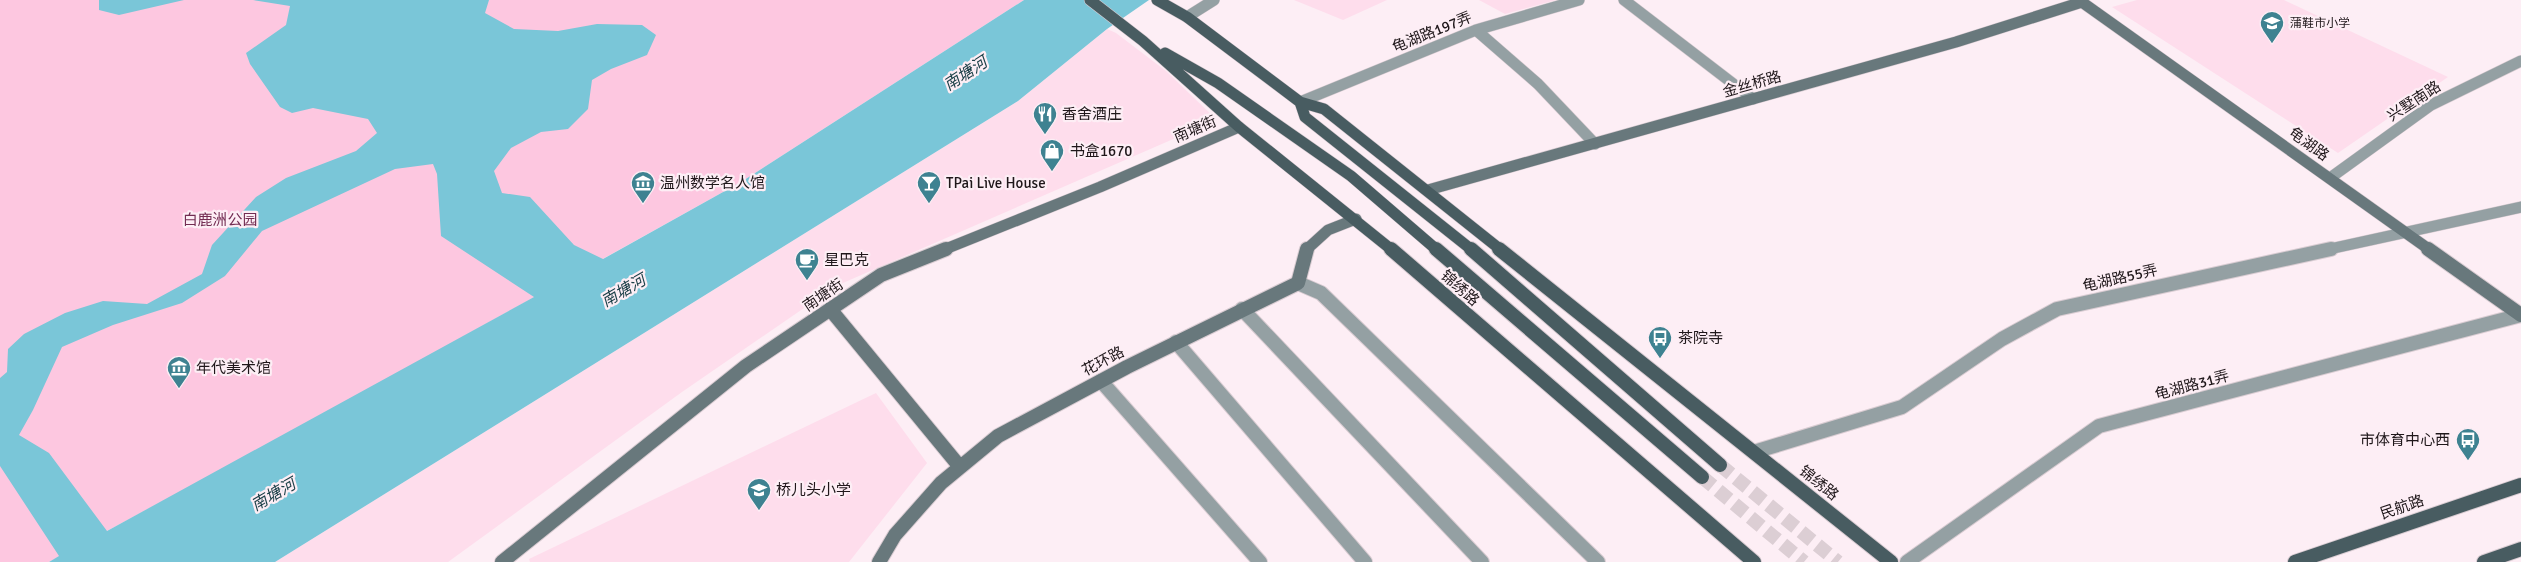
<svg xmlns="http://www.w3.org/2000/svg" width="2521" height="562" font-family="Signika,'Noto Sans SC',sans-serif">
	<rect width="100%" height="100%" fill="#fdeef5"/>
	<path fill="#feddec" d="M1294,0H1387L1343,20Z
		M1479,0H1556L1505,14Z
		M2137,0H2284L2448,77L2338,153L2112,7Z
		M1107,29L1116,33L1166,71L1217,120L836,286L682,392L448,562H275L1018,101Z
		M876,393L927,463L849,562H530L529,559Z"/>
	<path fill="#fdc7e0" d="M0,0H1024L741,182L290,433L49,562H0Z"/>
	<path fill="#7ac6d8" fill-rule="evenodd" d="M99,0H184L119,15L99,10Z
		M253,0H489L485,13L514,29L558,31L597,24L642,25L656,35L647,55L611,69L592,80L588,109L568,129L541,132L511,148L494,171L502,193L530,197L574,245L603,259L741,182L1024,0H1149L1107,29L1018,101L275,562H49L59,556L0,466V378L7,372L8,349L24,334L65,313L103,301L147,304L202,274L212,245L256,197L286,178L356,151L377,133L368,119L313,108L292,113L280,107L250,64L246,53L286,25L290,6ZM433,164L437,174L441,236L534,297L107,531L49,453L19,435L33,410L62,347L113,325L182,303L225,276L262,231L395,169Z"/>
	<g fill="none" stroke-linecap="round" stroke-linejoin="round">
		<path stroke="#dcced4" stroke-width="14" stroke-dasharray="14 7" stroke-linecap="butt" d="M1720,465L1838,562
			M1702,477L1804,562"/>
		<g stroke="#d9ccd2" stroke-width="12">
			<path id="street-far1" d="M1624,0L1753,99
				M1187,17L1214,0
				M1476,30L1538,84L1595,144
				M1300,102L1476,30L1579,0
				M2330,178L2431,105L2521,61
				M2325,250L2521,207"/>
		</g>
		<g stroke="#d9ccd2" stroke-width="16">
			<path id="street" d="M1298,283L1321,293L1598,562
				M1242,309L1482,562
				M1176,342L1365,562
				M1101,381L1260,562
				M1754,452L1902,407L2002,339L2057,309L2331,249
				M1907,562L2099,426L2521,315"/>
		</g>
		<g stroke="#d9ccd2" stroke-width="12">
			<path id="secondary-far1" d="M2079,0L2430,250
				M1428,190L1956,42L2082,2
				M943,250L1100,187L1239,127
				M1306,250L1328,230L1356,219"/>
		</g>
		<g stroke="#d9ccd2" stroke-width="16">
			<path id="secondary" d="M2428,249L2521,315
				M830,309L960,467
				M502,562L746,366L881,275L946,249
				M879,562L895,535L941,483L998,436L1127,367L1298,283L1307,249"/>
		</g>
		<g stroke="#d9ccd2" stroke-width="12">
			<path id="primary-far1" d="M1090,0L1143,41L1239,127L1392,250
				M1157,0L1187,17L1300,102L1324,109L1501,250
				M1165,53L1218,83L1351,176L1437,250
				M1300,102L1305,117L1472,250"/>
		</g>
		<g stroke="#d9ccd2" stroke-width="16">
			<path id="primary" d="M1391,249L1754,562
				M1436,249L1702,477
				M1471,249L1720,465
				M1499,249L1891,562
				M2295,562L2521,485
				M2484,562L2521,549"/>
		</g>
		<use href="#street-far1" stroke="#94a0a3" stroke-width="11"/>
		<use href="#street" stroke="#94a0a3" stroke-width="14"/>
		<use href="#secondary-far1" stroke="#68787c" stroke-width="11"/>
		<use href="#secondary" stroke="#68787c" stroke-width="14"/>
		<use href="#primary-far1" stroke="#485c61" stroke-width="11"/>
		<use href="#primary" stroke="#485c61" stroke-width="14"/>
	</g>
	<defs>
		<g id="school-pin" transform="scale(1.25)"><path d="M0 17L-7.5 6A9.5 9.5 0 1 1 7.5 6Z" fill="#3e8291" stroke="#fdeef5"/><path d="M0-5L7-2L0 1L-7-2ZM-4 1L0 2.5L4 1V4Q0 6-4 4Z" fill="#fff"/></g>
		<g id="restaurant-pin" transform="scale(1.25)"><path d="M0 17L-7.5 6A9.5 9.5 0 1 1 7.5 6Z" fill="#3e8291" stroke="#fdeef5"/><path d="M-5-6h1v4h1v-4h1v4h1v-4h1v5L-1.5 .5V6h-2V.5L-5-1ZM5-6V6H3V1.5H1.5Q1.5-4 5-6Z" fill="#fff"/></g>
		<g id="shop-pin" transform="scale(1.25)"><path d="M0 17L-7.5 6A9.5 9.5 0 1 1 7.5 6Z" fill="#3e8291" stroke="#fdeef5"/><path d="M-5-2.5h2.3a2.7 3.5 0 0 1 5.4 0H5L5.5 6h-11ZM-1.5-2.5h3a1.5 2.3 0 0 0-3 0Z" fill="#fff"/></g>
		<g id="museum-pin" transform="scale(1.25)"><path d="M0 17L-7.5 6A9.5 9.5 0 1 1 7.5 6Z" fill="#3e8291" stroke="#fdeef5"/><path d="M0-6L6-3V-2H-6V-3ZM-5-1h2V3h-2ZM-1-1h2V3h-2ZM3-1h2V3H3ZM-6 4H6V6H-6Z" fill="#fff"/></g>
		<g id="bar-pin" transform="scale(1.25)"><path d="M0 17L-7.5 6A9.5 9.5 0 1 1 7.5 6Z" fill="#3e8291" stroke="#fdeef5"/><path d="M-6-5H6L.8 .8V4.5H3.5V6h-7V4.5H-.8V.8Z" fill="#fff"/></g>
		<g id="cafe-pin" transform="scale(1.25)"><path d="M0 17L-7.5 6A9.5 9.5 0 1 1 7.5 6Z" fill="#3e8291" stroke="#fdeef5"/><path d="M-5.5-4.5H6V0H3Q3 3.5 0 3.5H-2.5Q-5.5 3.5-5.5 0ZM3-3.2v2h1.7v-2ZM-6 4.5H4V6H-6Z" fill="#fff"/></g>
		<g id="bus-pin" transform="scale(1.25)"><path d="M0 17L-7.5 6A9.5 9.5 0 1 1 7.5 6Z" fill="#3e8291" stroke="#fdeef5"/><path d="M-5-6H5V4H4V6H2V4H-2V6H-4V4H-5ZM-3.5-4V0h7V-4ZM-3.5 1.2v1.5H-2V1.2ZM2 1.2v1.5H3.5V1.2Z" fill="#fff"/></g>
	</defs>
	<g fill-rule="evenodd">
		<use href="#school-pin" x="2272" y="23"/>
		<use href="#restaurant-pin" x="1045" y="114"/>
		<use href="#shop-pin" x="1052" y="151"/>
		<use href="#museum-pin" x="643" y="183"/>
		<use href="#bar-pin" x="929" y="183"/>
		<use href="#cafe-pin" x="807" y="260"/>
		<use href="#bus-pin" x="1660" y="338"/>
		<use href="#museum-pin" x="179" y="368"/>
		<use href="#bus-pin" x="2468" y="440"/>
		<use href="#school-pin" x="759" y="490"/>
	</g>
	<g text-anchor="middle" stroke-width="4.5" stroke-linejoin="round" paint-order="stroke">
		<g font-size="12" fill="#1f171a" stroke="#fdeef5" text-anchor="start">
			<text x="2290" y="27">蒲鞋市小学</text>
		</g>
		<g font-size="15" fill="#1f171a" stroke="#fdeef5">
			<text transform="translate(1432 32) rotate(-22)" y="5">龟湖路197弄</text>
			<text transform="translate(1752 84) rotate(-16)" y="5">金丝桥路</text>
			<text transform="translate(2414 101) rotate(-33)" y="5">兴墅南路</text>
			<text transform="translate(1195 129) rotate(-23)" y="5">南塘街</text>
			<text transform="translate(2309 144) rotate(36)" y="5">龟湖路</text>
			<text transform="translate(2120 278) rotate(-13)" y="5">龟湖路55弄</text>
			<text transform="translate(1460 288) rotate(41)" y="5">锦绣路</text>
			<text transform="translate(823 295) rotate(-34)" y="5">南塘街</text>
			<text transform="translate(1103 361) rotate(-28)" y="5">花环路</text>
			<text transform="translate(2192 385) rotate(-15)" y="5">龟湖路31弄</text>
			<text transform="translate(1819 483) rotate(39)" y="5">锦绣路</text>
			<text transform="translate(2402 507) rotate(-19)" y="5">民航路</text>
		</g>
		<g font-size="15" fill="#1f171a" stroke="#fdeef5" text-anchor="start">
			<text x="1062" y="119">香舍酒庄</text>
			<text x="1070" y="156">书盒1670</text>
			<text x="660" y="188">温州数学名人馆</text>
			<text x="946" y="188">TPai Live House</text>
			<text x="824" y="265">星巴克</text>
			<text x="1678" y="343">茶院寺</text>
			<text x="196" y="373">年代美术馆</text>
			<text x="2450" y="445" text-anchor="end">市体育中心西</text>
			<text x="776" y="495">桥儿头小学</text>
		</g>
		<g font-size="15" fill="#732d53" stroke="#fdeef5">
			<text x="220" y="225">白鹿洲公园</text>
		</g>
		<g font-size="16" font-style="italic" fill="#1c4048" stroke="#fdeef5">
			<text transform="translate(965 73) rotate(-33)" y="6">南塘河</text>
			<text transform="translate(623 290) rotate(-30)" y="6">南塘河</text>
			<text transform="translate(273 494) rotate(-30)" y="6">南塘河</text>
		</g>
	</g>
</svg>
